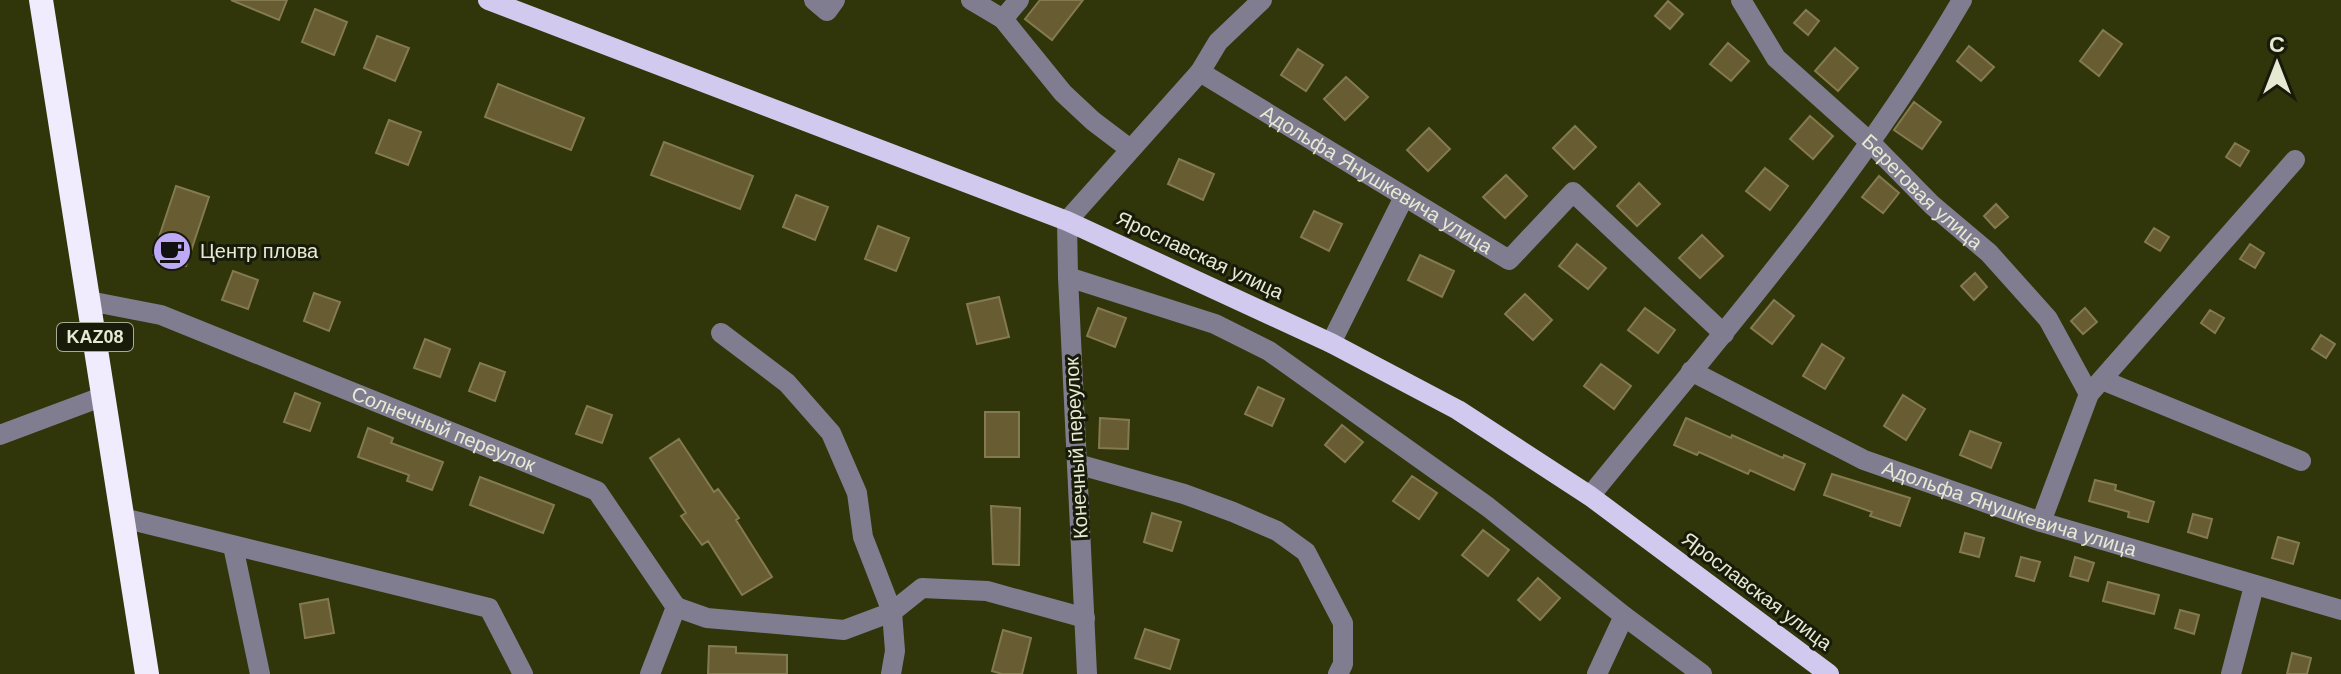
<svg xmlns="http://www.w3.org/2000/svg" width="2341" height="674" font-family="Helvetica,sans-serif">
	<rect width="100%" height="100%" fill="#30350a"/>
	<path fill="#675c32" stroke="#847a4f" stroke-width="2" d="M231,0H287L279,20Z
		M1040,0H1083L1052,40L1025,19Z
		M1668,1L1683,14L1670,29L1655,16Z
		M315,9L347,22L334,55L302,42Z
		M1806,10L1819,21L1808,35L1794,23Z
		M2103,30L2122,44L2099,76L2080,61Z
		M377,36L409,48L395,81L364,68Z
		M1728,43L1749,61L1731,81L1710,64Z
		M1969,46L1994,67L1981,81L1957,61Z
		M1835,48L1858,68L1838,91L1815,71Z
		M1298,49L1323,65L1306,91L1281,75Z
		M1346,77L1368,97L1345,120L1324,99Z
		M498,84L584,118L571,150L485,117Z
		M1914,102L1941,122L1922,149L1894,130Z
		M1810,116L1833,136L1813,159L1790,139Z
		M389,120L421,132L408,165L376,153Z
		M1575,126L1596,147L1574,169L1553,148Z
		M1429,128L1450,149L1428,171L1407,150Z
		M664,142L753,176L740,209L651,175Z
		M2235,143L2249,151L2240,166L2226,157Z
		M1179,159L1214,174L1203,200L1168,184Z
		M1765,168L1788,186L1770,210L1746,191Z
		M1506,175L1527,196L1505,218L1483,197Z
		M1879,176L1899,193L1883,213L1862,197Z
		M1639,183L1660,204L1637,226L1617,206Z
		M176,186L209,197L186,266L153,255Z
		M796,195L828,207L815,240L783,227Z
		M1996,204L2008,217L1995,228L1984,216Z
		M1314,211L1342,224L1329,251L1301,237Z
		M878,226L909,238L896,271L865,259Z
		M2154,228L2169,237L2160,251L2145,242Z
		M1702,235L1723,256L1700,278L1679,258Z
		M1577,244L1606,268L1588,289L1559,266Z
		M2250,244L2264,253L2255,268L2240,259Z
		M1420,255L1454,271L1442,297L1408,280Z
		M233,271L258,280L248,309L222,300Z
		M1975,273L1987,287L1974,300L1961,286Z
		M314,293L340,302L329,331L304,321Z
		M1525,294L1552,320L1533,340L1505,314Z
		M999,297L1009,337L977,344L967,304Z
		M1774,300L1794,316L1772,344L1751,328Z
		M1098,308L1126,318L1115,347L1087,336Z
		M1645,308L1675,330L1658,353L1628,330Z
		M2085,308L2097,322L2083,334L2071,321Z
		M2210,310L2224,318L2215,333L2201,323Z
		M2321,335L2335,344L2326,358L2312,349Z
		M425,339L450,349L440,377L414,368Z
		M1822,344L1844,358L1825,389L1803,376Z
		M480,363L505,372L495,401L469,391Z
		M1601,364L1631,386L1614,409L1584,386Z
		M1258,387L1284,399L1272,426L1245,414Z
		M295,393L320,403L310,431L284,422Z
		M1903,395L1925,409L1906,440L1884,426Z
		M587,406L612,415L602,443L576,434Z
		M985,412H1019V457H985Z
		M1100,418L1129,420L1128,449L1099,448Z
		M1686,418L1731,438L1732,435L1783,458L1784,455L1805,464L1794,490L1750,470L1748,474L1699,452L1697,455L1674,445Z
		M1342,425L1363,442L1345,462L1325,445Z
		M368,428L393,438L391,443L443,462L432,490L407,481L409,475L358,457Z
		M1970,431L2001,443L1991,468L1960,455Z
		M679,439L714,492L718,489L739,518L736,520L772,577L742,595L708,541L702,545L681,516L686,513L650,458Z
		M1832,474L1910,498L1900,526L1870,516L1872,512L1824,495Z
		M1412,476L1437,493L1419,519L1393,501Z
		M480,477L554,505L543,533L470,505Z
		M2095,480L2116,485L2115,490L2154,502L2148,522L2128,517L2129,512L2089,501Z
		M991,506L1020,508L1019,565L993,564Z
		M1152,513L1181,522L1172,551L1144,542Z
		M2193,514L2212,519L2207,538L2188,532Z
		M1483,530L1509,550L1488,576L1462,555Z
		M1965,533L1984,538L1979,557L1960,552Z
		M2278,537L2299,543L2293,564L2272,558Z
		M2021,557L2040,562L2034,581L2016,576Z
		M2075,557L2094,563L2088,581L2070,576Z
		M1538,578L1560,598L1540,620L1518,600Z
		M2108,582L2159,595L2154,614L2103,601Z
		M328,599L334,633L305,638L300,604Z
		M2180,610L2199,615L2194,634L2175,628Z
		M1145,629L1179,640L1170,669L1135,658Z
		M1003,630L1031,638L1022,674H1002L992,671Z
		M709,646L736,647V653L787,655V674H708Z
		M2292,653L2311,658L2307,674H2287Z"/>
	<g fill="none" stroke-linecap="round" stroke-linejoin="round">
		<g stroke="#817d90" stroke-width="20">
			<path d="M814,0L827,11L835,0"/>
			<path d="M971,0L1003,19L1019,0"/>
			<path id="s1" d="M1741,0L1776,58L1871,143L1932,205L1989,253L2048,319L2089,394"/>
			<path d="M1003,19L1063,93L1093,121L1130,149"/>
			<path d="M1200,72L1218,42L1262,0"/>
			<path d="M1068,277L1215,324L1269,351L1488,507L1624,616L1702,674"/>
			<path id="s2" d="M89,301L161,315L597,491L676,607L650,674"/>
			<path d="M721,333L787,383L831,433L857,493L863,537L892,612L895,651L891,674"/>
			<path d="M1331,343L1404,197"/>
			<path id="s3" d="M1691,371L1864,460L2041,522L2341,610"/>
			<path d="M2102,380L2301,461"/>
			<path d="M0,435L104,396"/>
			<path d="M1077,464L1184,494L1233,512L1277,531L1306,552L1343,623V664L1338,674"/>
			<path d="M1590,496C1720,336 1858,179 1962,0"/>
			<path d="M123,518L489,608L523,674"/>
			<path d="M2041,522L2089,394L2295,160"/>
			<path d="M233,546L260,674"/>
			<path d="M676,607L707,618L844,630L892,612L922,588L987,591L1085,618"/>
			<path id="s4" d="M1087,674L1068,277L1067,221L1200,72L1509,260L1573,192L1724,334"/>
			<path d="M1597,674L1624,616"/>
			<path d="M2231,674L2254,586"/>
		</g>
		<path stroke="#d2c9ef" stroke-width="20" d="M488,0L1067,221L1331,343L1458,410L1590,496L1829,674"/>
		<path stroke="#f0ecfe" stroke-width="24" d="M41,0L147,674"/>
	</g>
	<defs>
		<g id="cafe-disc" transform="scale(2)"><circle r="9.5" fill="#bda9f5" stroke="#181b09"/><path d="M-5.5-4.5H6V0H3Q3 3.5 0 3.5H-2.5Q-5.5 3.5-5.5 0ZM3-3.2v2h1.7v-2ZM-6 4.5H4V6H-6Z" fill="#111"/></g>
	</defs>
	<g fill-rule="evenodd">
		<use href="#cafe-disc" x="172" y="251"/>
	</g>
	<g text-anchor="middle" stroke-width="6" stroke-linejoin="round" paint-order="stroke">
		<rect fill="#181b09" stroke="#a8ac96" stroke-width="2" x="57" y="323" width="76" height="28" rx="6"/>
		<g font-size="18" font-weight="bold" fill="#e6ead3">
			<text x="95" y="343">KAZ08</text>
		</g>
		<g font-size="20" fill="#e6ead3" stroke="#181b09">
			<text dy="7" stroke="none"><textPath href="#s4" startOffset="860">Адольфа Янушкевича улица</textPath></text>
			<text dy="7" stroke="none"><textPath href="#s1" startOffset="266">Береговая улица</textPath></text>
			<text transform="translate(1200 255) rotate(25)" y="7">Ярославская улица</text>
			<text dy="7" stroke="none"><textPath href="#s2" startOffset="378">Солнечный переулок</textPath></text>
			<text transform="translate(1076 448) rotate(-93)" y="7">Конечный переулок</text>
			<text dy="7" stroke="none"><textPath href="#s3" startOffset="348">Адольфа Янушкевича улица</textPath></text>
			<text transform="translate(1757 591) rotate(37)" y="7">Ярославская улица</text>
		</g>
		<g font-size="20" fill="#e6ead3" stroke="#181b09" text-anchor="start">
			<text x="200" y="258">Центр плова</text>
		</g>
	</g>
	<g transform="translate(2277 64)" stroke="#181b09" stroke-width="6" paint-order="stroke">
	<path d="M0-6L14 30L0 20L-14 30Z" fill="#e6ead3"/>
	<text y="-12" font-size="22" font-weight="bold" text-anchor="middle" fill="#e6ead3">С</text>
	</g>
</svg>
